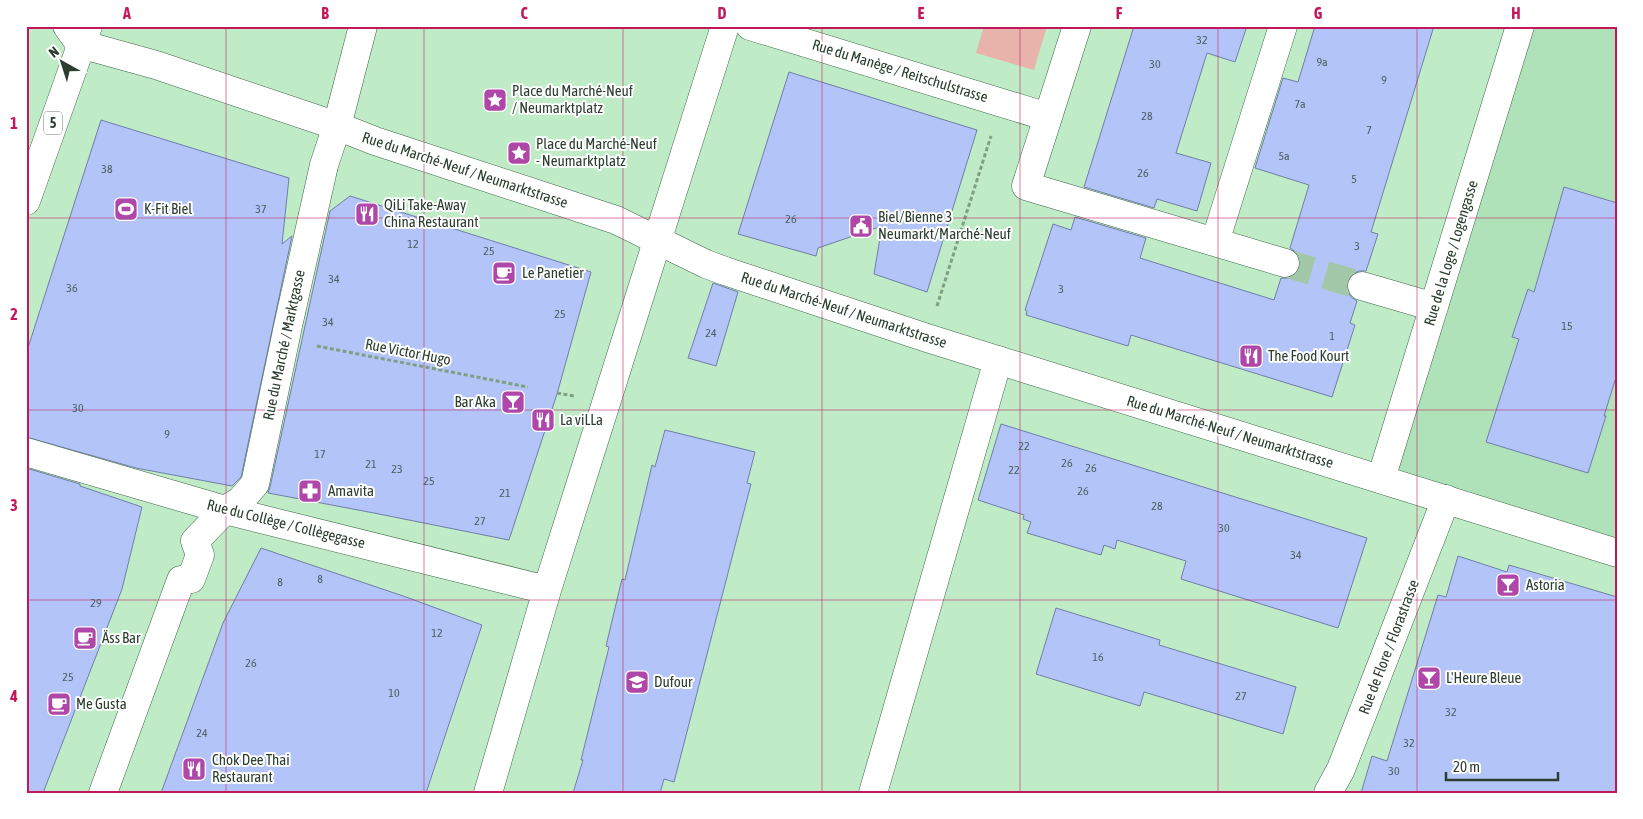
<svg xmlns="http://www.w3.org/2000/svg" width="1643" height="819" font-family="'Asap Condensed',sans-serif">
	<rect width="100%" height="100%" fill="#bfebc7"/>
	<path fill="#afe2b8" d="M1520,26H1617V553L1381,479Z"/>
	<path fill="#e7b3aa" d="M984,26H1047L1034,70L976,53Z"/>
	<path fill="#b3c5f8" stroke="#6f7ea9" d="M1134,26H1247L1235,62L1207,53L1176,153L1211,163L1197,211L1157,199L1154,208L1084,187Z
		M1315,26H1434L1371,232L1378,234L1366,271H1359L1352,274L1347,282V290L1351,297L1357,301L1350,323L1355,325L1332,397L1131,335L1128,346L1026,315L1027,311L1025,310L1053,224L1071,230L1075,217L1146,238L1140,258L1274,300L1281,278H1289L1295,275L1300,268V259L1297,253L1290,248L1309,185L1255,168L1283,78L1298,82Z
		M789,72L977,130L927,292L874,274L882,226L818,248L816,256L738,234Z
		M101,120L289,178L282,244L292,236L241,477L232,486L136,468L26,437V354Z
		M1564,187L1617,203V374L1604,416H1606L1588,473L1486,442L1519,339L1512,337L1528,289L1534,292Z
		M350,196L591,272L557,394L509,540L374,513L268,493L270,487L330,211Z
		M713,283L738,292L716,366L688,358Z
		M1001,424L1367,538L1338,628L1181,579L1186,561L1117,540L1115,549L1104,545L1101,555L1027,533L1031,522L1023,519L1024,515L978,500Z
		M665,430L755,452L747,483L751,484L674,782L664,779L660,793H573L583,760H581L609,647L606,646L622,579L625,580L652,465L655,467Z
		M26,468L80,484V486L142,507L122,589L43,793H26Z
		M261,548L406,597L482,625L426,793H161L223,623Z
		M1458,556L1507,572L1509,565L1617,597V793H1361L1372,756L1387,761L1438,595L1446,597Z
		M1056,608L1160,640L1159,645L1296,687L1283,734L1144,692L1140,706L1036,674Z"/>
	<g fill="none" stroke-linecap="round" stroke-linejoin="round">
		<path stroke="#a2c8a9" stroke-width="28" stroke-dasharray="28 14" stroke-linecap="butt" d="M1285,263L1362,286"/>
		<g stroke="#3e6647" stroke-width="29">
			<path id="minor" d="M67,26L80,44
				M750,26L1048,117
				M1077,26L1026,186L1285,263
				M1215,242L1283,26
				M1362,286L1434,307
				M26,452L225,510L547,590
				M1381,479L1520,26
				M103,793L181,580L191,579L200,555L195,541L225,510L240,501L255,484L288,326L324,165L337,126L363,26
				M488,793L547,590L725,26
				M873,793L998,360
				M1328,793L1341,769L1446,499"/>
		</g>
		<g stroke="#3e6647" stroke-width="29">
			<path id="major" d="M80,44L156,65L337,126L375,141L616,220L706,264L725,271L927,338L1617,553
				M26,201L88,26"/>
		</g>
		<path stroke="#7f9f85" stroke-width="3" stroke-dasharray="4 2.5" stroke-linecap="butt" d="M937,306L991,136
			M317,346L528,387
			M557,393L574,396"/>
		<use href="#minor" stroke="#fff" stroke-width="28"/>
		<use href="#major" stroke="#fff" stroke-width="28"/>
	</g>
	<path fill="none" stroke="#c2185b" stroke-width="1" stroke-opacity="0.55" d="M226,26V793M424,26V793M623,26V793M822,26V793M1020,26V793M1218,26V793M1417,26V793M26,218H1617M26,410H1617M26,600H1617"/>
	<defs>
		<g id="sight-square" transform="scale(1.25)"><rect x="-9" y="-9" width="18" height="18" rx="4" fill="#af47a9" stroke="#fff"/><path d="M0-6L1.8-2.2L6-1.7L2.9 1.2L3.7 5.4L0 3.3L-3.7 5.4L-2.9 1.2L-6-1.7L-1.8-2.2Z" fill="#fff"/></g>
		<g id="stadium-square" transform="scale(1.25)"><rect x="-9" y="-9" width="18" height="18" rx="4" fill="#af47a9" stroke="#fff"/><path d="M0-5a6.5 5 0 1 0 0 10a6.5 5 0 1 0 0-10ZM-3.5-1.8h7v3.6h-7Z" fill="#fff"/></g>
		<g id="restaurant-square" transform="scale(1.25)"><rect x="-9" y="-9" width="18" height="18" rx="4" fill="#af47a9" stroke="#fff"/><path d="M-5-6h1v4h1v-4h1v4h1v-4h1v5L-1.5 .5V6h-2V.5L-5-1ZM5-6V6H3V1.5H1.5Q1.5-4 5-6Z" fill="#fff"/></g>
		<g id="civic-square" transform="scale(1.25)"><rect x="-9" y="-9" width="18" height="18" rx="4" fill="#af47a9" stroke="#fff"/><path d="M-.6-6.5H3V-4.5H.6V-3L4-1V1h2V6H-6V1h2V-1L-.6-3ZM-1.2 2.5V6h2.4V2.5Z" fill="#fff"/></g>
		<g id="cafe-square" transform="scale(1.25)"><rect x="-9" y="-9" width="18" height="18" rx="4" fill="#af47a9" stroke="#fff"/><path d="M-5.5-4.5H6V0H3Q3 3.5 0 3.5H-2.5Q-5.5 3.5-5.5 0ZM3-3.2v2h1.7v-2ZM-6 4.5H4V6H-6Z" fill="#fff"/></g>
		<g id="bar-square" transform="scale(1.25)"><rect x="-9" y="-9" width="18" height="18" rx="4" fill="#af47a9" stroke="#fff"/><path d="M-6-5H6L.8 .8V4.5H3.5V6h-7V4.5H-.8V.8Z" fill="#fff"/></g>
		<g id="pharmacy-square" transform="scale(1.25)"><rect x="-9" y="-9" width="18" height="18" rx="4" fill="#af47a9" stroke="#fff"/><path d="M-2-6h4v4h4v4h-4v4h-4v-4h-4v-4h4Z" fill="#fff"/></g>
		<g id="school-square" transform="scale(1.25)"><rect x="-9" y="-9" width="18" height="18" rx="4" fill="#af47a9" stroke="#fff"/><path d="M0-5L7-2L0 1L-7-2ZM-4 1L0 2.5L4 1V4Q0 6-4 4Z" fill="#fff"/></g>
	</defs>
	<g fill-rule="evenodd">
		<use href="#sight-square" x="495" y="100"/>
		<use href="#sight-square" x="519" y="153"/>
		<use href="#stadium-square" x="126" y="209"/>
		<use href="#restaurant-square" x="367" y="214"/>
		<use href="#civic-square" x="861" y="226"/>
		<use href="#cafe-square" x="504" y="273"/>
		<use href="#restaurant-square" x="1251" y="356"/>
		<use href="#bar-square" x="513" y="402"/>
		<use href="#restaurant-square" x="543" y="420"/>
		<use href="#pharmacy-square" x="310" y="491"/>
		<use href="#bar-square" x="1508" y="585"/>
		<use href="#cafe-square" x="85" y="638"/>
		<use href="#bar-square" x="1429" y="678"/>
		<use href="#school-square" x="637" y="682"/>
		<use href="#cafe-square" x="59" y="704"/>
		<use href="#restaurant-square" x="194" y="769"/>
	</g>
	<g text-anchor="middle" stroke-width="4" stroke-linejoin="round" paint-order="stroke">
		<g font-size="12" fill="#4e6061">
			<text x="1202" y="44">32</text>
			<text x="1322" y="66">9a</text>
			<text x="1155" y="68">30</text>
			<text x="1384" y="84">9</text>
			<text x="1300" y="108">7a</text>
			<text x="1147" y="120">28</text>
			<text x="1369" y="134">7</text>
			<text x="1284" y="160">5a</text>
			<text x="107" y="173">38</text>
			<text x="1143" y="177">26</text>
			<text x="1354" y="183">5</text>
			<text x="261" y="213">37</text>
			<text x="791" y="223">26</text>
			<text x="413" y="248">12</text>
			<text x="1357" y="250">3</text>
			<text x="489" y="255">25</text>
			<text x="334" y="283">34</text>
			<text x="72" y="292">36</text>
			<text x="1061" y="293">3</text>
			<text x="560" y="318">25</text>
			<text x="328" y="326">34</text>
			<text x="1567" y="330">15</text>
			<text x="711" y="337">24</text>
			<text x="1332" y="340">1</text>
			<text x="78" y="412">30</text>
			<text x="167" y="438">9</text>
			<text x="1024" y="450">22</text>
			<text x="320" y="458">17</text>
			<text x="1067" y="467">26</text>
			<text x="371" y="468">21</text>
			<text x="1091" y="472">26</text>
			<text x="397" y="473">23</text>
			<text x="1014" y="474">22</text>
			<text x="429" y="485">25</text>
			<text x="1083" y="495">26</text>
			<text x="505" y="497">21</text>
			<text x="1157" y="510">28</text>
			<text x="480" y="525">27</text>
			<text x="1224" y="532">30</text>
			<text x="1296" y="559">34</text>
			<text x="320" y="583">8</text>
			<text x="280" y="586">8</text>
			<text x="96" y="607">29</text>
			<text x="437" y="637">12</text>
			<text x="1098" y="661">16</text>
			<text x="251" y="667">26</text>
			<text x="68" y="681">25</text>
			<text x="394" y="697">10</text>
			<text x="1241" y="700">27</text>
			<text x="1451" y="716">32</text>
			<text x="202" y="737">24</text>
			<text x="1409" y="747">32</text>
			<text x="1394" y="775">30</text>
		</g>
		<rect fill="#fff" stroke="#6b786d" stroke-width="1" x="44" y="111.5" width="18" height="23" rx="4"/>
		<g font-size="14" font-weight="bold" fill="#2c3e2f">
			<text x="53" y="128">5</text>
		</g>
		<g font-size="15" fill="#2c3e2f" stroke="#fff">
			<text transform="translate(900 71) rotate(17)" y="5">Rue du Manège / Reitschulstrasse</text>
			<text transform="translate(465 170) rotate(18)" y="5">Rue du Marché-Neuf / Neumarktstrasse</text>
			<text transform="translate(1451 253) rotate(-73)" y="5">Rue de la Loge / Logengasse</text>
			<text transform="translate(844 310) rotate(18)" y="5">Rue du Marché-Neuf / Neumarktstrasse</text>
			<text transform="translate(284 345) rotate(-78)" y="5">Rue du Marché / Marktgasse</text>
			<text transform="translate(408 352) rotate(11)" y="5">Rue Victor Hugo</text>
			<text transform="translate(1230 432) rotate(17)" y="5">Rue du Marché-Neuf / Neumarktstrasse</text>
			<text transform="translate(286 524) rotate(14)" y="5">Rue du Collège / Collègegasse</text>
			<text transform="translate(1389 647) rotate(-69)" y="5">Rue de Flore / Florastrasse</text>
		</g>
		<g font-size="15" fill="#2c3e2f" stroke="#fff" text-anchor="start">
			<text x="512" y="96">Place du Marché-Neuf<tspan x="512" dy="17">/ Neumarktplatz</tspan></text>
			<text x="536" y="149">Place du Marché-Neuf<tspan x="536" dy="17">- Neumarktplatz</tspan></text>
			<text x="384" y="210">QiLi Take-Away<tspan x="384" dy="17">China Restaurant</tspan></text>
			<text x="144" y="214">K-Fit Biel</text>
			<text x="878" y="222">Biel/Bienne 3<tspan x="878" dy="17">Neumarkt/Marché-Neuf</tspan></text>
			<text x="522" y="278">Le Panetier</text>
			<text x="1268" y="361">The Food Kourt</text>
			<text x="496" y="407" text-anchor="end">Bar Aka</text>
			<text x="560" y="425">La viLLa</text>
			<text x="328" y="496">Amavita</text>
			<text x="1526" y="590">Astoria</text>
			<text x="102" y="643">Äss Bar</text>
			<text x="1446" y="683">L'Heure Bleue</text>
			<text x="654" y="687">Dufour</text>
			<text x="76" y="709">Me Gusta</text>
			<text x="212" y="765">Chok Dee Thai<tspan x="212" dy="17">Restaurant</tspan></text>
		</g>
	</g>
	<rect width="1643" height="819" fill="none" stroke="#ffffff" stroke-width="55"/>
	<g transform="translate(62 62) rotate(321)" stroke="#ffffff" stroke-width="4" paint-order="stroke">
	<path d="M0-4L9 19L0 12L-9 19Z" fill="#2c3e2f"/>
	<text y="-8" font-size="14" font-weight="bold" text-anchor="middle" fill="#2c3e2f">N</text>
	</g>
	<path d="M1446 772v8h112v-8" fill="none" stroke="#2c3e2f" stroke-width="2.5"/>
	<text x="1453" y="772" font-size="15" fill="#2c3e2f" stroke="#ffffff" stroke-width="4" paint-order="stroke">20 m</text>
	<rect x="28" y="28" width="1588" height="764" fill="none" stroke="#c2185b" stroke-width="2"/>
	<g font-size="16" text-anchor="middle" font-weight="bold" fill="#c2185b">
		<text x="127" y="19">A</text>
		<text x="325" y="19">B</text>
		<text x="524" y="19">C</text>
		<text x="722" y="19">D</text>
		<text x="921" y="19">E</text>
		<text x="1119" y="19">F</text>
		<text x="1318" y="19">G</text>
		<text x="1516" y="19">H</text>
		<text x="14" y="129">1</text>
		<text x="14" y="320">2</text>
		<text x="14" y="511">3</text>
		<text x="14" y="702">4</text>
	</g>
</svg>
